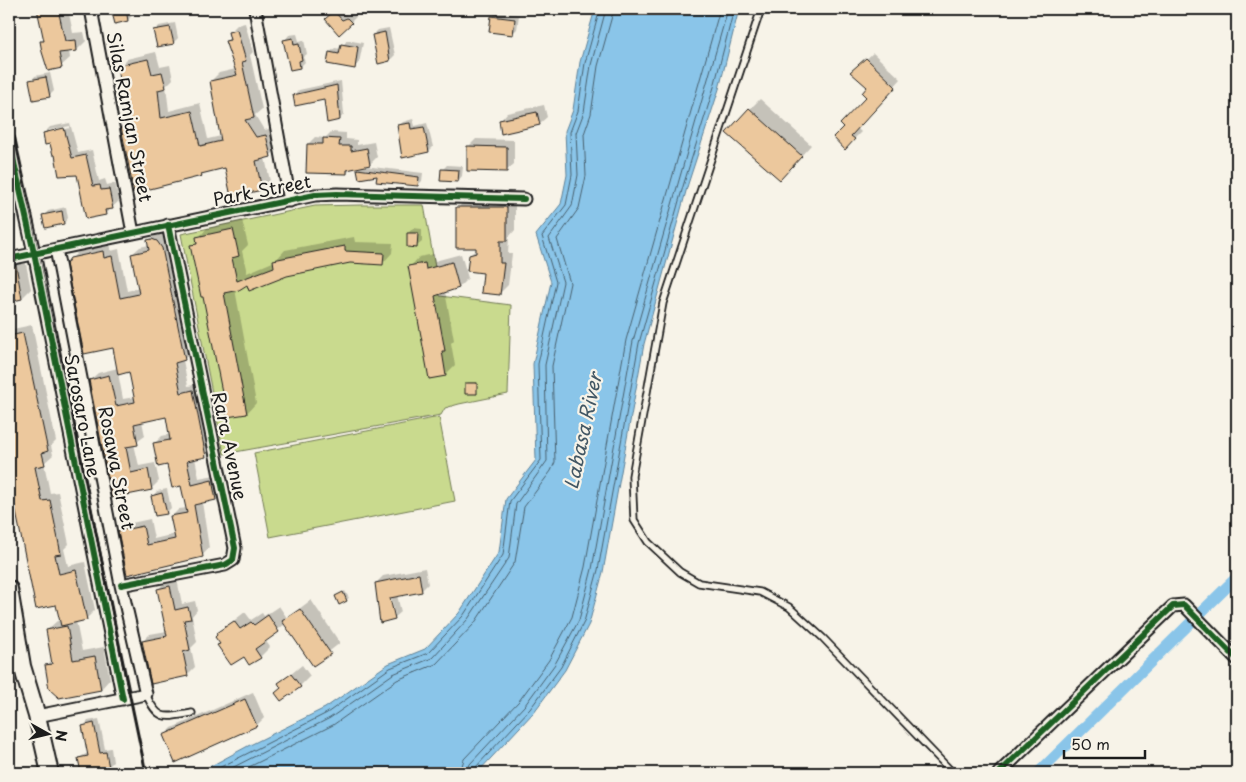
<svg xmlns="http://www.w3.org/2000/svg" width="1246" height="782" font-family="'Playpen Sans',sans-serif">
	<rect width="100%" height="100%" fill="#f7f3e8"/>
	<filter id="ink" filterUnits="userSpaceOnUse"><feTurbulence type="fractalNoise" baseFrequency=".02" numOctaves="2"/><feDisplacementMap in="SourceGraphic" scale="10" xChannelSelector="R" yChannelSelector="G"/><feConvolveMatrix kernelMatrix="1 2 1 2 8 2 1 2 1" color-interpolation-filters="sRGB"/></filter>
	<g filter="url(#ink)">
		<path fill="#c9da8e" stroke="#727b55" d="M361,205H424L440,296L511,305L508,394L459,404L445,408L441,415L224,454L181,234L315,206Z
			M439,417L455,501L270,537L254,453Z"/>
		<path fill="#8ac5e9" stroke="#5e8197" d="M595,9H739L719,89L688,184L644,344L603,572L589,624L565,670L534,712L477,773H198L248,746L325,708L388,664L425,649L459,613L499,552L506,499L536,460L533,364L551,282L536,235L561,204L567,175L565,131L573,110L580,62Z"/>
		<path fill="#0003" fill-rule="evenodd" d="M39,9H68L73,33L84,32L86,41L77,50L69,51L70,58L61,66L42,42L45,38Z
			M113,9H134L135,12L128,20L116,22Z
			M162,9H182L179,11L162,14Z
			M338,9H341L347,16L352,14L356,17L339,33L327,19Z
			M497,12L519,15L517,29L512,34L492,17Z
			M175,23L178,38L173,43L155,31L159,26Z
			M245,23L253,52L250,55L262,109L255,115L264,130L274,128L278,148L270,156L265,158L270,181L262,189L226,167L205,172L201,175L122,127L131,119L119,67L127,59L156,52L160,67L170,65L173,79L166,86L169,111L200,103L208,139L221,136L211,81L219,73L236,69L226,41L231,37L229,33L237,25Z
			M389,28L395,55L390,60L379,62L373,35L378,30Z
			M297,34L299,41L304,40L307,54L303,57L305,62L300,67L285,40L289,35Z
			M347,40L363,43L359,63L354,67L330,52L335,48L341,49Z
			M873,53L901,79L857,128L861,132L845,148L868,97L869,87L852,72Z
			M50,73L54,91L49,96L31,81L35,76Z
			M341,81L344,114L340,119L325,98L294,95L299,90Z
			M760,99L811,145L789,169L750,109Z
			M544,105L547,117L539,124L500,121L507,113Z
			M413,119L415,126L427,123L433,147L429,151L399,126L403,122Z
			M70,123L78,153L92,150L99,181L105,179L107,185L115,183L119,201L105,214L78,173L56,153L44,133L50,127ZM70,126V128L49,133V130Z
			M331,132L346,133V139L357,140V145L374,142L377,157L370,164L364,166L423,173L422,181L418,185L358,170L362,165L352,168L347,173L308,144L315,137L325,138Z
			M476,139L514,140V164L506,171L469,146Z
			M447,165L463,166L462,176L458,181L442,170Z
			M467,198H515V230L509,237L508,254H512L508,285L499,294L470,255L479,247L458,208Z
			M66,207L68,218L64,223L44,216L48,211Z
			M242,220L248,245L242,251L247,273L275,261L285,250L354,237L355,242L393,243L392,253L383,263L350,262L248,283L235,289L256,403L247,413L204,295L192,246L207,228Z
			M413,228L422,229V242L417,246L408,233Z
			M160,232L164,234L192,352L183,360L188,386L200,384L213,449L205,456L195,458L199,478L220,474L223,491L216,499L202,502L209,548L202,556L128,574L120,531L127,524L150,519L154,539L175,534L171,517L179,509L187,508L182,485L154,444L162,436L171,434L167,415L142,421L145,436L134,444L139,466L155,463L159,481L152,488L113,497L90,380L98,373L118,368L114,347L71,259L79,251L110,244L111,251L119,249L127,291L139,288L132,254L140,247L149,245L148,241ZM130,371L135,397L123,399L118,373Z
			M434,254L435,261L461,254L468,278L459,287L445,291L454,340L451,343L455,365L445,375L410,267L419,257Z
			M25,259L31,289L22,298L9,301V263Z
			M9,307L13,329L32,325L56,441L51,446L53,455L44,463L50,493L58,492L69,544L64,549L68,566L85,562L95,610L86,619L76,621L82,651L104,647L110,679L101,689L47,665L53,659L47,630L57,621L61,620L57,603L37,608L9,472Z
			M468,382H478L476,392L466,384Z
			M167,489L171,508L166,513L153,496L157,491Z
			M425,568L428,584L421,591L397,595L401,612L394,618L381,621L376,583L383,576ZM390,591L395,615H392L387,592Z
			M177,579L182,604L195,601L197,610L192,616L197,642L191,648L195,667L187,675L143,641L150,634L167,631L158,589L166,582Z
			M345,591L349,598L340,603L338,595Z
			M311,600L340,643L313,664L285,624L265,640L270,647L260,657L244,655L221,643L218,633L245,612L251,620L262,613L264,616L279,606L287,618Z
			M302,665L310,676L300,686L276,693L282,687L279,684Z
			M17,672L20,682L9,690V674Z
			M253,692L264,718L257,725L165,735L172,728Z
			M99,719L105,749L111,748L113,762L108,767L79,758L89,752L84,726L88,721Z"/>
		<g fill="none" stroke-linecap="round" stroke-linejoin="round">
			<path stroke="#48606e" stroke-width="1" d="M209,773L327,713L390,668L428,653L463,616L503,555L510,501L541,460L538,364L556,282L542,236L566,205L572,175L570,132L578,111L585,63L600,9
				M222,773L330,718L393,674L432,658L468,619L509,558L516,504L547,461L545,365L563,282L549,238L572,206L578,175L576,133L584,112L591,65L606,9
				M237,773L333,725L397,680L436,664L474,624L515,562L524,507L551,471L555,462L552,366L570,283L557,239L579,208L586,176L584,134L591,114L598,66L614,9
				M460,773L464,759L519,701L549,660L572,617L585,567L626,340L720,9
				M467,773L470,764L525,705L555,664L579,620L592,569L633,341L728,9
				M474,773L475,768L530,709L561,667L584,622L598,570L639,343L684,183L714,87L734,9"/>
			<path stroke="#8ac5e9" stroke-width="11" d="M1038,773L1237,577"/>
		</g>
		<path fill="#ecc89d" stroke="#1c1c1c" d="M37,9H58L65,41L76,40L77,51L59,53L62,68L48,71L42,52L40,41H44Z
			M111,9H126L128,21L115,24Z
			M334,11L342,20L347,18L352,23L339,35L325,19Z
			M491,16L515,19L513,35L489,32Z
			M170,27L174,44L157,47L153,30Z
			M237,30L246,61L242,62L254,118L245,120L256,137L266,135L271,157L256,161L262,190L231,197L225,168L201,174L202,176L134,193L121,127L131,125L117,66L148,59L152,74L162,72L166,88L158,90L161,118L192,111L200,146L221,141L210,81L237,75L225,41L230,40L228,32Z
			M385,32L390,61L378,64L372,35Z
			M293,38L294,45L299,44L302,60L299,61L300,68L290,70L283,40Z
			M341,44L358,47L355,69L327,64L329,52L339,54Z
			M866,58L896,87L851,136L855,139L845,150L833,137L843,127L840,124L866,97L862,93L867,87L850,72Z
			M46,77L50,97L33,100L29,80Z
			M337,85L340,120L327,123L324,100L295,106L293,95Z
			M749,108L802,156L780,180L726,133Z
			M537,112L540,125L501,134L499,120Z
			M410,123L411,129L424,127L429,152L402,158L397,125Z
			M64,128L72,158L86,155L93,186L100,185L101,190L109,189L113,209L105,210L106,215L86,219L77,175L59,176L55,155H53L50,144L45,145L43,133Z
			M323,138L340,139L339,146H351V151L367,148L370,165L347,170V174L306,173L307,144H323Z
			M467,146L507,147V172L467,171Z
			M357,169L419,177L418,186L376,182L377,176L359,179Z
			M441,169L459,170L458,182L440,181Z
			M456,207H507V241H500V263H504L500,295L481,293L483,273L467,271L469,255L476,253V248H456Z
			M62,211L64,224L45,228L42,215Z
			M233,229L239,256L232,258L237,281L274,267L273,260L345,246V251L384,253L383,265L350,263L287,276L249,291L247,285L239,290L224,293L247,414L227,417L203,297H201L190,245L197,244L196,237Z
			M407,233H418L417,248L407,247Z
			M152,239L157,241L162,248L185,360L175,363L181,393L193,390L206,457L187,461L192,485L212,480L216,500L194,505L203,557L127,575L118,531L143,526L147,545L175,539L170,516L187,513L181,486L172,488L167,465L158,467L153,443L170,440L166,417L134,424L138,445L126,447L131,473L148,469L152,490L112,498L89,380L109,375L116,406L135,402L129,372L118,375L113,348L84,354L66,264L70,258L103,251L104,258L112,256L120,298L139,294L131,254L149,250L147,240Z
			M452,262L459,288L435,296L445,351H442L446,376L429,379L408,266L425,263L426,269Z
			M16,265L22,299L9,302V266Z
			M23,333L48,451L42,453L45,465L35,467L42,501L50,500L61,554L55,555L59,574L76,570L87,620L61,626L56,605L36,609L9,478V336Z
			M465,383H477V394H465Z
			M162,493L167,514L155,516L151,496Z
			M419,574L422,592L390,598L395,619L380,623L375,583Z
			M170,586L175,610L188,607L191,619L184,620L190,650L183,652L188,676L151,684L142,641L167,636L157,589Z
			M343,592L347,601L339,605L335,596Z
			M300,609L331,654L313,666L282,621Z
			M268,615L279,632L255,649L261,658L249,665L244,657L231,665L217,645L220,644L215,637L217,635L216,633L234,621L240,629L251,622L254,625Z
			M67,626L73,660L95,656L101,690L59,698L49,689L45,665L52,664L46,630Z
			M291,674L301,687L281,701L275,693L281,688L278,683Z
			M245,699L257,726L175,763L163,735Z
			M94,723L100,753L106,752L109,768L81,773L78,758L88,756L82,726Z"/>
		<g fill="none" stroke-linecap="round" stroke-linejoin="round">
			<g stroke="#1c1c1c" stroke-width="9">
				<path id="lane" d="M761,9L663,303L632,476L634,520L648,542L680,572L699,583L760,592L789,607L823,638L953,773
					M146,694C158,721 164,718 192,713"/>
			</g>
			<g stroke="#1c1c1c" stroke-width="15">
				<path id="street" d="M91,9L133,233
					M255,9L290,201
					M9,140L34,253L123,699
					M9,259L315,195L337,194L524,199
					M121,585L225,565L233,560L235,548L168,225
					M9,668L22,666
					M37,716L146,694L121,585L56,249
					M999,773L1173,606L1184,605L1237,659"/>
			</g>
			<g stroke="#1c1c1c" stroke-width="20">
				<path id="secondary" d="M9,589L22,666L37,716L50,773"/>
			</g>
			<use href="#lane" stroke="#f7f3e8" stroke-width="5.5"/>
			<use href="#street" stroke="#f7f3e8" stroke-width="11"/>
			<use href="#secondary" stroke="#f7f3e8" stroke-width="16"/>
			<path stroke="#1c1c1c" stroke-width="3" d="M9,117L146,773"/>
			<g stroke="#f7f3e8" stroke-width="9">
				<path id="cycleway" d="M9,140L34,253L123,699
					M9,259L315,195L337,194L524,199
					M121,585L225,565L233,560L235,548L168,225
					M999,773L1173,606L1184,605L1237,659"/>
			</g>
			<use href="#cycleway" stroke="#1b5e20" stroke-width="6"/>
		</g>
	</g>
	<g text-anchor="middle" stroke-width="4.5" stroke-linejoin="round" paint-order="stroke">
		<g font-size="18" fill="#1c1c1c" stroke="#f7f3e8">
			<text transform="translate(129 117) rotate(79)" y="6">Silas Ramjan Street</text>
			<text transform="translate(262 191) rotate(-11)" y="6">Park Street</text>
			<text transform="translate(82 416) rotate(79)" y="6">Sarosaro Lane</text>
			<text transform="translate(229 446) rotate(78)" y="6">Rara Avenue</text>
			<text transform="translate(116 468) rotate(79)" y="6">Rosawa Street</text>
		</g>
		<g font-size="19" font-style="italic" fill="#425764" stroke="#f7f3e8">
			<text transform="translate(583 431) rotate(-78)" y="7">Labasa River</text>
		</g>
	</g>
	<rect width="1246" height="782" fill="none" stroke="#f7f3e8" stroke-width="30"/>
	<rect x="15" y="15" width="1216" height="752" fill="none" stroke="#1c1c1c" stroke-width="2" filter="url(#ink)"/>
	<g transform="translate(48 734) rotate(98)" stroke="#f7f3e8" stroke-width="4" paint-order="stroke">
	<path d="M0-4L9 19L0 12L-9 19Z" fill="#1c1c1c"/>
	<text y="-8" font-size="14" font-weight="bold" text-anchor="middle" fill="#1c1c1c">N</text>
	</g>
	<path d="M1064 750v8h81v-8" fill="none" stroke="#1c1c1c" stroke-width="2.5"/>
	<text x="1071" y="750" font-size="15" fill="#1c1c1c" stroke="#f7f3e8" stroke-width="4" paint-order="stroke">50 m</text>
</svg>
